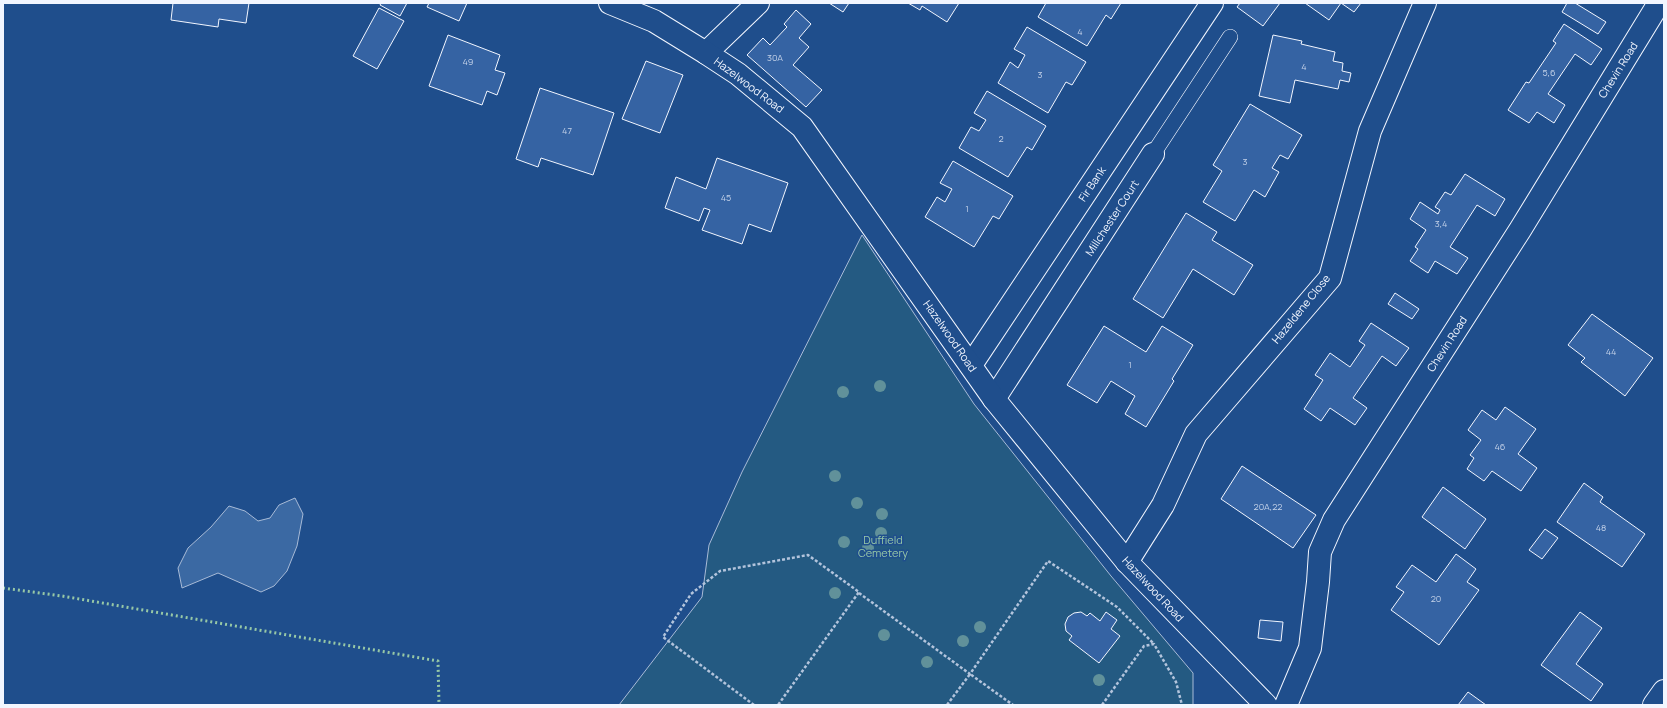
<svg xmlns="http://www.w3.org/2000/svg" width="1667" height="708" font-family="Manrope,sans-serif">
	<rect width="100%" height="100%" fill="#1f4e8c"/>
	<path fill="#245a82" stroke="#a8bbd7" d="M862,235L974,404L1111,576L1193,673V705H619L702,597L709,545L742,472Z"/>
	<path fill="#3b69a3" stroke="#a8bbd7" d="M295,498L303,514L297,546L287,571L274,586L261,592L218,573L182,588L178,568L188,548L211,527L229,506L245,511L258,521L270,518L279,505Z"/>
	<path fill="#3563a3" stroke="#f2f6ff" d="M173,3H249L246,23L219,19L218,27L171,20Z
		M381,3H407L400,16L380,5Z
		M429,3H467L459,21L427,7Z
		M829,3H849L843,12Z
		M908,3H959L947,22L922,6L920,10Z
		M1046,3H1121L1111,19L1106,15L1087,46L1038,17Z
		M1240,3H1280L1263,26L1237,7Z
		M1305,3H1341L1329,20Z
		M1341,3H1361L1354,12Z
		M1567,3H1575L1606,22L1598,34L1562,12Z
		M379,8L404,21L377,69L353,56Z
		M796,10L811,24L799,38L809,47L793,65L822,90L806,107L747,55L763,38L770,45L787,27L784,24Z
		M1564,24L1602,49L1591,65L1575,54L1548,94L1565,105L1554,123L1537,112L1529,123L1508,110L1526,82L1529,83L1556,43L1553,41Z
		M1027,27L1086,62L1072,85L1066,82L1048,113L998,83L1010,62L1018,68L1025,55L1014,49Z
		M448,35L500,55L495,70L505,73L497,95L487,91L482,105L429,86Z
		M1273,35L1302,41L1301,44L1335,52L1333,61L1343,63L1342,71L1351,73L1349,82L1340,80L1338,89L1295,80L1290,103L1259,96Z
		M646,61L683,75L660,133L622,119Z
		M540,88L614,113L593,175L541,158L538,167L516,159Z
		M987,91L1046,126L1032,150L1027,147L1008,177L959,148L971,127L979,131L986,120L974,113Z
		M1250,104L1302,135L1288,159L1280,155L1272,168L1279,172L1265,197L1254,190L1235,221L1203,202L1222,171L1213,165Z
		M717,158L788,183L771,232L749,224L742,244L702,230L710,210L704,208L699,221L665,208L676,177L706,189Z
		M953,161L1013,196L999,219L993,216L974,247L925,217L937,197L945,202L952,189L940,183Z
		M1465,174L1505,199L1495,216L1477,205L1450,247L1468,258L1457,274L1435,261L1428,273L1410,261L1418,249L1415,247L1426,230L1410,219L1420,202L1438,214L1440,210L1435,207L1445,192L1451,195Z
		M1186,213L1217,232L1212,240L1253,265L1234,295L1193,269L1163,318L1133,299Z
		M1395,293L1419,309L1412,319L1388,304Z
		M1592,314L1653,358L1625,396L1581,362L1585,358L1568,345Z
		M1371,323L1409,348L1396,366L1382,356L1353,398L1367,408L1355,425L1330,408L1321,421L1304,409L1323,380L1315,375L1330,353L1350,367L1365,345L1359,341Z
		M1104,326L1146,352L1162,326L1193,345L1172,379L1174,381L1146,427L1125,414L1135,396L1111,381L1097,403L1067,385Z
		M1505,407L1536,429L1518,454L1537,468L1521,491L1492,471L1484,481L1467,469L1474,458L1470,455L1481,440L1468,430L1482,410L1496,420Z
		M1242,466L1316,515L1293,548L1221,499Z
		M1584,483L1603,497L1600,502L1645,534L1622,567L1557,522Z
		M1443,487L1486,519L1465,549L1422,517Z
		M1545,529L1558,538L1542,559L1529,550Z
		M1456,554L1476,569L1467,582L1479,590L1439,645L1391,610L1404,592L1396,587L1412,565L1436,582Z
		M1081,612L1087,616L1090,613L1100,621L1106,612L1117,620L1111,629L1120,636L1099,663L1069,640L1072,636L1066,631L1065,624L1068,617L1074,613Z
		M1580,612L1602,628L1576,664L1603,684L1591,701L1541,665Z
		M1260,620L1283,622L1281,641L1258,638Z
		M1468,692L1486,705H1458Z"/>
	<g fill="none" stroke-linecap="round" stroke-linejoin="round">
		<g stroke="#f2f6ff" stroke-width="16">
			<path id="service" d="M1153,154L1230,37"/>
		</g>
		<g stroke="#f2f6ff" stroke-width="24">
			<path id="minor" d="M706,53L758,3
				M971,365L1212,3
				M994,399L1153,154
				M1127,562L1163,505L1196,434L1330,278L1370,131L1425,3
				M1286,705L1310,648L1318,582L1320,552L1334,520L1520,230L1659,3
				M1654,705L1664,691"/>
		</g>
		<g stroke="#f2f6ff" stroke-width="24">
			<path id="tertiary" d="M610,3L654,21L706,53L738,74L802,127L994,399L1127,562L1266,705"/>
		</g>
		<path stroke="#b3c4dc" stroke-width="2.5" stroke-dasharray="3 2" stroke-linecap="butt" d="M859,593L970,674L1048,561L1117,607L1154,644
			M754,705L663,637L691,594L720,571L808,555L859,592L778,705
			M947,705L970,674L1013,705
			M1102,705L1144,646L1154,644L1176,682L1182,705"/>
		<use href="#service" stroke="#1f4e8c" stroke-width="15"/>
		<use href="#minor" stroke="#1f4e8c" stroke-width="22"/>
		<use href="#tertiary" stroke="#1f4e8c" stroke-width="22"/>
		<path stroke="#97c8a6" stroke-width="3" stroke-dasharray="2 3" stroke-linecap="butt" d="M3,588L62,596L438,661L439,705"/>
	</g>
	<g fill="#61919a">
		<circle cx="880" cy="386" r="6"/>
		<circle cx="843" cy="392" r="6"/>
		<circle cx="835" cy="476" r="6"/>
		<circle cx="857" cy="503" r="6"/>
		<circle cx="882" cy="514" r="6"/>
		<circle cx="881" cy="533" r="6"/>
		<circle cx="844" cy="542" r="6"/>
		<circle cx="868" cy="548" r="6"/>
		<circle cx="835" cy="593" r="6"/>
		<circle cx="980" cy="627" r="6"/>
		<circle cx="884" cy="635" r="6"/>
		<circle cx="963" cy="641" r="6"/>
		<circle cx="927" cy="662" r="6"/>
		<circle cx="1099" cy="680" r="6"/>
	</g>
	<g text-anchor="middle" stroke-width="3" stroke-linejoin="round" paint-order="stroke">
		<g font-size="9" fill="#c3d1e8">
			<text x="1080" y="35">4</text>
			<text x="775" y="61">30A</text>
			<text x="468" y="65">49</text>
			<text x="1304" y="70">4</text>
			<text x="1549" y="76">5,6</text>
			<text x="1040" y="78">3</text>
			<text x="567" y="134">47</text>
			<text x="1001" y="142">2</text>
			<text x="1245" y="165">3</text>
			<text x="726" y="201">45</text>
			<text x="967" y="212">1</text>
			<text x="1441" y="227">3,4</text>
			<text x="1611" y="355">44</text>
			<text x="1130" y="368">1</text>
			<text x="1500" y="450">46</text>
			<text x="1268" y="510">20A,22</text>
			<text x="1601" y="531">48</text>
			<text x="1436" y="602">20</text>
		</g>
		<g font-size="11" fill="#f2f6ff" stroke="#1f4e8c">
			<text transform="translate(1618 70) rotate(-58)" y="4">Chevin Road</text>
			<text transform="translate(749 85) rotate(37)" y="4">Hazelwood Road</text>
			<text transform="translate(1092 184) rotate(-56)" y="4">Fir Bank</text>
			<text transform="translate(1112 218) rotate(-57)" y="4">Millchester Court</text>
			<text transform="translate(1301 309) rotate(-51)" y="4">Hazeldene Close</text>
			<text transform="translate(950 336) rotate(55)" y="4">Hazelwood Road</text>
			<text transform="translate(1447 344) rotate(-57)" y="4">Chevin Road</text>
			<text transform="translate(1153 589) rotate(47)" y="4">Hazelwood Road</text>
		</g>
		<g font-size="11" fill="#97c8a6" stroke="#1f4e8c">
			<text x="883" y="544">Duffield<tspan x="883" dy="13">Cemetery</tspan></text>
		</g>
	</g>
	<rect width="1667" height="708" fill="none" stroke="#f2f6ff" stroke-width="8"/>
</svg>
